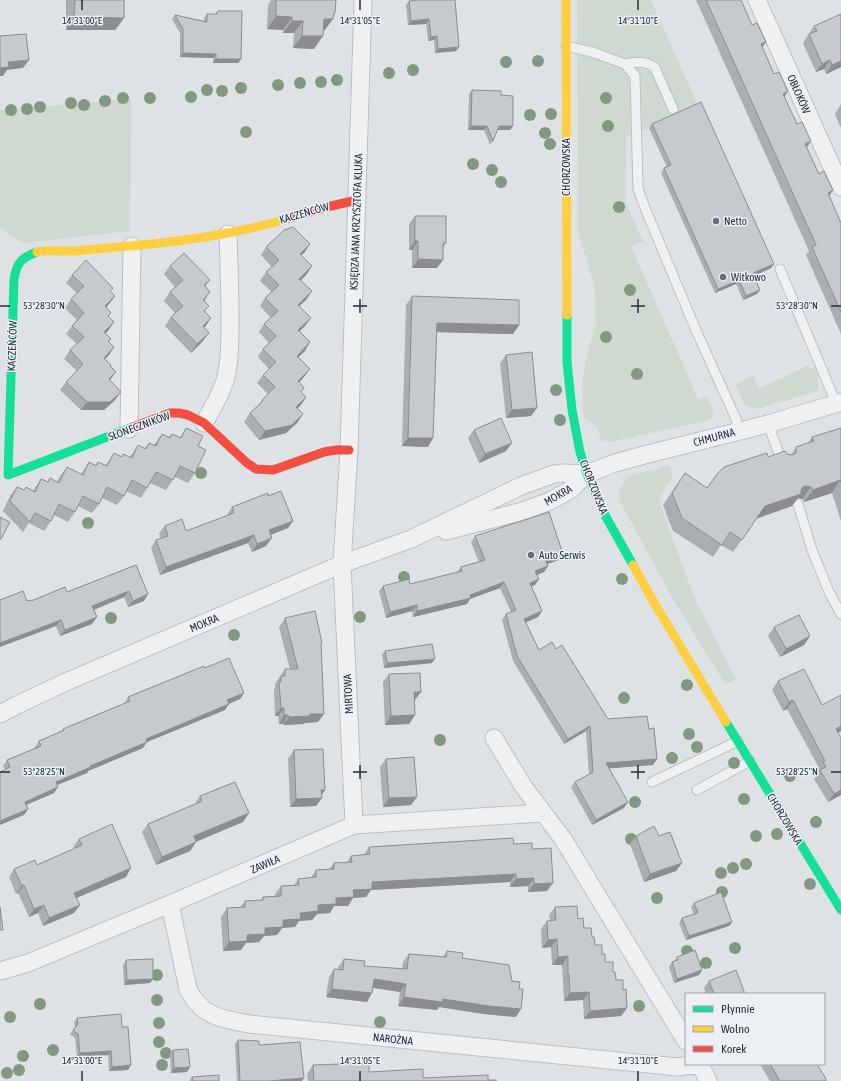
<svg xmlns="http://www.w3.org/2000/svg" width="841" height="1081" font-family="'Asap Condensed',sans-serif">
	<rect width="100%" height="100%" fill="#dfe2e5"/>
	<path fill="#cfd9d0" d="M577,0H651L698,106L649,128L626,137V203L643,241L631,246L698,399L707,396L714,414L709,420L611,442L603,441L600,438L598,428L584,417L583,413L582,383L586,359L596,323L594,284L578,232Z
		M131,99L130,231L23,243L0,228V110Z
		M808,365L810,370L816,367L819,386L818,391L756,409L746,406L735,384L753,376L759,389Z
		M670,465L673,478L666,485L659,501L694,597L736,680L725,684L670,594L620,501L619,489L628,476Z"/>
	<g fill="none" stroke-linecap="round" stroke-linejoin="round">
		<g stroke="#bdc0c3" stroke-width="11">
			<path id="lane" d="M566,46L592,52L625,64L635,76L638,189L645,208L695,328L736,419L739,430
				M625,64C635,62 646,60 655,68L673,109
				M780,269L836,403
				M768,424L782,462
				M798,504L812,550L829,592L841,614
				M652,782L738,741
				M697,790L750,761"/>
		</g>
		<g stroke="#bdc0c3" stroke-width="19">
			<path id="street" d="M757,0L841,187
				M204,423C212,409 220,396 225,381C230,362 230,340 230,320C230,291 229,262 228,234
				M129,429L132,246
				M446,531L523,511L550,501L570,490L587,474L612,464L644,455L768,424L841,402
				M0,714L17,705L66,682L342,564L411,539L521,486L554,474L564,473L587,474
				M494,738L523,786L563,839L686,1041
				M354,825L342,564L349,450L363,0
				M170,904L188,989C201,1016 221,1019 249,1024L678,1067L697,1064
				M0,971L28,963L170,904L354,825L542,813
				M700,1064L708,1081"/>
		</g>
		<use href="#lane" stroke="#eff0f1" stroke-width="9"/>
		<use href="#street" stroke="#eff0f1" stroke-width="17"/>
		<path stroke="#16e098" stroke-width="9" d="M37,252C21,258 17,262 14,279L8,475L133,427
			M567,315V362L572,410L580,452L587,474L606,517L633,565
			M726,722L841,910"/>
		<path stroke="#ffcf43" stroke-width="9" d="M566,0L567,315
			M37,252C47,249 57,251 67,251C85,251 102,248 119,247C177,242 234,235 290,218
			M633,565L656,606L726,722"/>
		<path stroke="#f24e42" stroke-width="9" d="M290,218L331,206L357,200
			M133,427L170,413H179L188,415L204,423L247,463L256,469L273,470L324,452L336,450H349"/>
	</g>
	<g fill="#849783">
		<circle cx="538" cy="61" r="6"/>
		<circle cx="506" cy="62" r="6"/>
		<circle cx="413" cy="70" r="6"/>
		<circle cx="389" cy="73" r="6"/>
		<circle cx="337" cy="80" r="6"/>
		<circle cx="321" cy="82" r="6"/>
		<circle cx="300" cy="83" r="6"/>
		<circle cx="278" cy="85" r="6"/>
		<circle cx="241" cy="88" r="6"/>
		<circle cx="207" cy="90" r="6"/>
		<circle cx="222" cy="91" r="6"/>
		<circle cx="191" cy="97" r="6"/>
		<circle cx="123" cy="98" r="6"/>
		<circle cx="150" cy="98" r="6"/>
		<circle cx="606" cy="98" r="6"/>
		<circle cx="105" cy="101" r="6"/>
		<circle cx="71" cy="103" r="6"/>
		<circle cx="84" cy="105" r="6"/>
		<circle cx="40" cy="107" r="6"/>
		<circle cx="27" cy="109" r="6"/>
		<circle cx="11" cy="110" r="6"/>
		<circle cx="551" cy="114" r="6"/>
		<circle cx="530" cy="115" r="6"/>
		<circle cx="608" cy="126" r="6"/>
		<circle cx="246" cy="132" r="6"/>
		<circle cx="545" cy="133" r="6"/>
		<circle cx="550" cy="144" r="6"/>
		<circle cx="473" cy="164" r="6"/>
		<circle cx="492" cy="170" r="6"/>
		<circle cx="501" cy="182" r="6"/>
		<circle cx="619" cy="207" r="6"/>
		<circle cx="630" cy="290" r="6"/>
		<circle cx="606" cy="337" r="6"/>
		<circle cx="637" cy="374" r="6"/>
		<circle cx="556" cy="390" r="6"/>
		<circle cx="560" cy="420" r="6"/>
		<circle cx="201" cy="473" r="6"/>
		<circle cx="88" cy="523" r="6"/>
		<circle cx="404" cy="577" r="6"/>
		<circle cx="622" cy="579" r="6"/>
		<circle cx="360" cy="617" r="6"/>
		<circle cx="111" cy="618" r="6"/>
		<circle cx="234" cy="635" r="6"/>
		<circle cx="687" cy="685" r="6"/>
		<circle cx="624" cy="698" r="6"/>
		<circle cx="689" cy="734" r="6"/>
		<circle cx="440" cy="740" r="6"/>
		<circle cx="697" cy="747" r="6"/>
		<circle cx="672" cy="758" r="6"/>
		<circle cx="734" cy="763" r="6"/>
		<circle cx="790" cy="776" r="6"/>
		<circle cx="744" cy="799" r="6"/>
		<circle cx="635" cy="802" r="6"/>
		<circle cx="816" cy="822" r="6"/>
		<circle cx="777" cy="834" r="6"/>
		<circle cx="756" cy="836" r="6"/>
		<circle cx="631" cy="839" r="6"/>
		<circle cx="746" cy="864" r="6"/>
		<circle cx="733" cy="868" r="6"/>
		<circle cx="721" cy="873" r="6"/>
		<circle cx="810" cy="884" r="6"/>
		<circle cx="722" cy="892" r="6"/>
		<circle cx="657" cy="898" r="6"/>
		<circle cx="735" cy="948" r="6"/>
		<circle cx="687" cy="951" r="6"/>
		<circle cx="706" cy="963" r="6"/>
		<circle cx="157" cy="975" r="6"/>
		<circle cx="157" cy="1000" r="6"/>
		<circle cx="40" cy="1004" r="6"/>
		<circle cx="639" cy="1006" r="6"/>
		<circle cx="10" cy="1017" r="6"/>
		<circle cx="380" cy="1022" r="6"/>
		<circle cx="159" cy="1023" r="6"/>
		<circle cx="159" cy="1042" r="6"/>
		<circle cx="53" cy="1050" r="6"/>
		<circle cx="166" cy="1053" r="6"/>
		<circle cx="23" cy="1056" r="6"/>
		<circle cx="162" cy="1065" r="6"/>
		<circle cx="19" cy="1070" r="6"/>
		<circle cx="7" cy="1073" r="6"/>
	</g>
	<path fill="#abaeb0" d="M66,0H124V18L115,30H66Z
		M271,0H336L333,16L324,31H323L314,49L293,48L294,33H283V30L267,29L268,5Z
		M417,0L456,51L435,53L434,40L428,41L426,24L408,25L406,5L409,1Z
		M696,0H741L752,25L766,42L762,47L774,74L788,91L784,97L819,174L833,190L829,196L841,223V334L806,255L809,251Z
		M218,11L241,59L238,63H213V58L180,57V33L172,19L175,15L204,21V18L207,14H215Z
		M814,26L841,67L826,74L824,69L816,72L803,43Z
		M472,90L513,126L510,130H497L493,141L490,145L484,130H468L469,94Z
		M841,104V128L835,114Z
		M652,124L771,268L754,276L760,290L757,294L743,300L736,284L715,293L661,173L664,168L667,167L649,128Z
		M415,216L446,243L443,248L437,268H412V250H409V224Z
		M266,247L305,252L301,255L307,274L301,280L306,300L299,306L305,326L299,332L305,351L298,357L304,377L299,383L301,392L306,397L301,405L297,409L303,414L297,423L286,433L259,440L244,422L250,413L257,407L262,400L268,394L257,383L263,375L269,369L258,357L263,349L269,343L259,332L264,324L271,318L260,306L265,298L272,292L260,281L266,272L272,267L261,255Z
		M170,266L210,280L205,287L204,301L209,306L205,311L211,318L204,327L203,341L191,353L165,326L171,317L175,313L164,301L170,292L175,287L164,274Z
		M72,275L111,292L115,296L106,308L111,313L108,317V331L105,333L111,339L109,342L114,347L109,355L105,359L110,366V381L115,400L104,410H81L60,390L66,382L77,371L64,359L70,350L77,344L66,334L72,326L77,320L65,308L71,299L77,293L66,283Z
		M412,296L519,325L513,334L437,332L428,447L402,446L406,305Z
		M506,355L531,416L506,418L500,363Z
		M186,428L198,446L195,473L188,483L175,477L166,490L150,483L141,498L126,491L124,496L117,505L102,498L99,504L92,513L78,506L75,512L68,522L54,515L51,521L44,531L29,523L23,532L3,511L10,496L17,487L24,490L26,487L33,491L41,479L47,482L50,478L57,482L60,476L67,467L81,474L89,462L95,465L98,462L106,465L114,453L121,457L123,454L130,457L138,445L145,448L149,443L154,445L162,434L169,437L172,434L180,438Z
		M841,428V521L832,493L804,502L802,499L798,498L792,506L757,518L733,552L721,545L713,557L673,531L663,505L685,473L707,488L768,457L787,454L791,455L796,447L808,443L812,437Z
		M474,430L506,451L479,463L468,438Z
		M268,496L293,521L288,528L271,535L266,546L252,552L248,543L160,575L151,548L156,540L161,539L159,533L165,526L186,531L227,516V515L232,507Z
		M475,536L559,560L547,564L548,566L544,572L537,575L539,579L535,585L531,586L542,611L538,617L526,622L539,650L556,649L608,719L649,729L657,759L653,765L609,768L624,808L592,825L571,787L575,782L589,774L586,731L564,744L513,661L502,620L506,614L511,612L500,588L470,599L467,604L413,617L412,611L386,618L379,591L383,586L410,584L457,572L461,567L479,562L471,542Z
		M136,565L148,594L144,601L128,607L124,597L94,610L97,617L92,624L60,636L56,626L27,601L67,592Z
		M285,618L322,643L321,645L318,722L305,723L304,724L283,725V724H279L278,716H275L274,690L275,688V684L285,669H290L279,627Z
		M774,627L810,636L804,645L780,657L768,636Z
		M385,651L432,663L384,668L382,655Z
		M205,668L244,693L240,699L229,704L225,710L147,742L143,748L88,771L87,773L57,785L58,787L54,793L26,805L28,809L24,815L1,772L2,771L5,769L3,766L7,760L35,748V747L39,741L62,731L63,729L124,704L128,697Z
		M389,674L415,700V715L409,724L385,725L383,682Z
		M778,681L822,705L841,731L838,733L841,795L828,802L814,779L819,773L817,770L819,768L787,709L783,711L772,690Z
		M294,750L325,790L321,795L316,806L290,807L288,759Z
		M386,759L411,805L383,807L380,767Z
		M200,796L243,822L196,842L190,851L156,865L142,832L148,824L195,804Z
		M636,836H659L682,863L676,871L644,882L630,844Z
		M79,839L126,877L76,898L74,913L43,926L38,913L29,917L18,893L16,894L9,877L14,869L37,865L74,849L73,847Z
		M514,844L532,849L547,891L528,892V886L510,887V882L371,890L366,897L353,898L348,906H334L330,913L317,914L312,920L299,921L295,927L282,928L277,935L264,936L259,942L246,943L241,950L223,951L221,917L227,908L240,907L245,901L261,900L263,897L275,896V894L281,886L294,885L298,879L311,878L316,870L329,869L334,863L347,862L351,856L364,855L369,847Z
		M694,903L732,922L729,926L686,940L679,923L682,918L694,914L691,907Z
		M555,907L578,919L584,928L592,937L595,945L602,954L605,962L613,972L616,980L623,990L627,1008L621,1016L584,1019L583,1000L564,1001L562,965H552L551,947L542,948L541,929L547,921H550L549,915Z
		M447,951L462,958L516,1017L484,1014L439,1007L437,1010L398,1006L400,992L373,988L367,1002L326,997L329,977L334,969L338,970V967L344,959L364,966L402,969L403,962L409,954L443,957Z
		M677,957L702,970L699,975L674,983L669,967L672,962L674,961Z
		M126,960L153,979L150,983L124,985L123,965Z
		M709,981L745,994H706L704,988Z
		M77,1018L122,1027L128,1070L109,1071L108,1055L77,1057L75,1038L70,1034L75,1028L74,1022Z
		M238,1040L259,1045L302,1081H237L235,1044Z
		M173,1050L187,1072L171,1073L170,1054Z
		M760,1064H817L826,1081H770Z
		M313,1065L423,1078L488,1080L496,1081H308L307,1074Z
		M192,1077L219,1081H189Z"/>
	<path fill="#8b8d90" d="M334,13H335L331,19H333L324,31H315L324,19Z
		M276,16L292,17L283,30L267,29Z
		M74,17L124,18L115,30H66Z
		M429,19L426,24L408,25L411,21Z
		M292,21H303L294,33H283Z
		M302,36H323L314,49L293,48Z
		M437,36L434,40L428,41L431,37Z
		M766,42L760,50L761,44Z
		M459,47L456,51L435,53L438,49Z
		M183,53L216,54L213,58L180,57Z
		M216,59H241L238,63H213Z
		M29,60L23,68L7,70L3,76H0V68L8,62Z
		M830,60L824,69L816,72L822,64Z
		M841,61V67L826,74L832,65Z
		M788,91L782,100L783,94Z
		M471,126H487L484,130H468Z
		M499,126H513L510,130H496Z
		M811,141L805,150V144Z
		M833,190L827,199L828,193Z
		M415,241H418L412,250H409Z
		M310,244L305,252L294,262L300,254Z
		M418,259L443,260L437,268H412Z
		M774,264L771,268L750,278L753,273Z
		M312,266L307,274L294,287L299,279Z
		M739,280L736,284L715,293L718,289Z
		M760,290L757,294L743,300L746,296Z
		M312,291L306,300L292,313L298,305Z
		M210,292L204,301L197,308L203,300Z
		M115,296L109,304L99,315L105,306Z
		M211,318L205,327L197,334L203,326Z
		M311,318L305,326L292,338L298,330Z
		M114,322L108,331L98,340L104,332Z
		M437,323L519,325L513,334L431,332Z
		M209,333L203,341L191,353L197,344Z
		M310,342L305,351L291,364L297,356Z
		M114,347L109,355L98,366L104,358Z
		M310,369L304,377L292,390L298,381Z
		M116,372L110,380L103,388L109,379Z
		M121,392L115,400L104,410H81L87,402Z
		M306,397L301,405L290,415L296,407Z
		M537,408L531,416L506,418L512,410Z
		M303,414L297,423L286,433L259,440L265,431Z
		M408,438H433L428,447L402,446Z
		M512,443L506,451L479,463L485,454Z
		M840,480L832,493L804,502L813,490Z
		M805,486L811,487L802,499L798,498L792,506L756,519L765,506Z
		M293,521L288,528L264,537L269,530Z
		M254,535L248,543L160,575L166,567Z
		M272,538L266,546L252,552L257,544Z
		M563,554L559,560L541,566L545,560Z
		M548,566L544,572L531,577L535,571Z
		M539,579L535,585L526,589L530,583Z
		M504,582L500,588L470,599L467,604L413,617L417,611L470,595Z
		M129,591L124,597L88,612L92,606Z
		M148,594L144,601L128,607L133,601Z
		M417,605L412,611L386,618L390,612Z
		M542,611L538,617L520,625L524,619Z
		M97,617L92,624L60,636L65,630Z
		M61,620L56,626L0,647V643Z
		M810,636L804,645L780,657L786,649Z
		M435,659L432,663L384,668L387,663Z
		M414,692H421L415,700L408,701Z
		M244,693L240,699L223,706L227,700Z
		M793,700L787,709L783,711L789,702Z
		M229,704L225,710L142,744L146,739Z
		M281,708H284L278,716H275Z
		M310,714H324L318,722L305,723L304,724L283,725L289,717Z
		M284,715H288L283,724H279Z
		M415,715L409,724L385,725L391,716Z
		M590,726L586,731L564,744L568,739Z
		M841,726V731L830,737L836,729Z
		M147,742L143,748L88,771L87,773L52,787L56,782L90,766Z
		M657,759L653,765L602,769L606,763Z
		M58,787L54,793L21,807L25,802Z
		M321,790H325L320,798H322L316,806L290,807L296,799Z
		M841,790V795L828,802L834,794Z
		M417,797L411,805L383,807L389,798Z
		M628,802L624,808L592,825L596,820Z
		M28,809L24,815L0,825V821Z
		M249,813L243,822L188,845L194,836Z
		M196,842L190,851L156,865L162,857Z
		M682,863L676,871L644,882L650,874Z
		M131,868L126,877L69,901L74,893Z
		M516,874L510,882L371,890L366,897L353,898L348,906H334L330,913L317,914L312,920L299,921L295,927L282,928L277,935L264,936L259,942L246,943L241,950L223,951L229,942L336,898L372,882Z
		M534,878L528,886L510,887L516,879Z
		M553,883L547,891L528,892L534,884Z
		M24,885L18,893L16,894L22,886Z
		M44,905L38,913L29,917L34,909Z
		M80,905L74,913L43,926L49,918Z
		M732,922L729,926L686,940L689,936Z
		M557,939L551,947L542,948L548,940Z
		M568,956L562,965H552L558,957Z
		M702,970L699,975L674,983L677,979Z
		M568,975H569L563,983Z
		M153,979L150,983L124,985L127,980Z
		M374,979L406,984L400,992L369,987Z
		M332,989L372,993L367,1002L326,997Z
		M589,992L583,1000L564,1001L570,993Z
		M404,997L443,999L521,1009L516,1017L484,1014L439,1007L437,1010L398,1006Z
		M627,1008L621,1016L584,1019L590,1011Z
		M111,1051L108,1055L77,1057L80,1053Z
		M131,1065L128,1070L109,1071L112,1067Z
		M190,1067L187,1072L171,1073L174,1068Z
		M304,1078L302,1081H269Z"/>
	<path fill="#c7cacd" stroke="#8b8d90" d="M75,0H124V18L74,17Z
		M276,0H336L335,13H334L333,19H324L323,36H302L303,21H292V17L276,16Z
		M417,0H455L459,47L438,49L437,36L431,37L429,19L411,21L409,1Z
		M706,0H741L752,25L757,23L766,42L761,44L774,74L779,72L788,91L783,94L797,124L802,122L811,141L805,144L819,174L824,171L833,190L828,193L841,223V312L812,247L816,245Z
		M218,11H242L241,59H216V54L183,53V29L175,15L207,22V14H217Z
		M841,14V61L832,65L830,60L822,64L809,34L817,31L814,26Z
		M26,34L29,60L8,62L9,67L0,68V36Z
		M472,90L501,91V95L513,96V126H499L493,141L487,126H471Z
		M701,102L774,264L753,273L760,290L746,296L739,280L718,289L664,168L671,165L652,124Z
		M415,216H446V243H443V260L418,259V241H415Z
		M293,227L310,244L300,254L312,266L299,279L312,291L298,305L311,318L298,330L310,342L297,356L310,369L298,381L304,388L301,392L306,397L296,407L303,414L292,425L265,431L250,413L263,401L262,400L275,387L263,375L276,362L263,349L276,336L264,324L278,311L265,298L279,285L266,272L279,260L266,247L284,230Z
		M184,253L210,280L204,285L210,292L203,300L209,306L204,311L211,318L203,326L209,333L197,344L171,317L183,306L170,292L183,280L170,266Z
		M86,260L113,288L110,291L115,296L105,306L111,313L108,316L114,322L104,332L111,339L108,341L114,347L104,358L111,365L110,366L116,372L109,379L121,392L110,402H87L66,382L83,364L70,350L84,337L72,326L84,313L71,299L84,286L72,275Z
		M412,296L519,300V325L437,323L433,438H408Z
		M532,352L537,408L512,410L506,355Z
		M501,418L512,443L485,454L474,430Z
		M186,428L203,436L198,446L206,450L195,473L180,466L173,480L156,472L147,488L132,480L124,496L107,487L99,504L83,496L75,512L59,504L51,521L35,513L30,522L10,501L17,487L24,490L26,487L35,492L41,479L48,482L50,478L59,483L67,467L83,475L89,462L96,466L98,462L107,466L114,453L122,457L123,454L132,458L138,445L146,449L149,443L156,446L162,434L170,438L172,434L181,438Z
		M841,428V482L840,480L813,490L811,487L805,486L803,487L801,490V494L765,506L742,540L730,532L722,545L682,518L672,493L685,473L707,488L717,474L724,467L767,453L768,457L785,451L787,454L792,455L796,453V447L814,441L812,437Z
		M281,491L293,521L269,530L272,538L257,544L254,535L166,567L156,540L168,536L165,526L182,519L186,531L234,513L232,507L268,493V496Z
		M549,512L563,554L545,560L548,566L535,571L539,579L530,583L542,611L524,619L539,650L552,642L556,649L562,645L608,719L647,716L649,729L654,728L657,759L606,763L628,802L596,820L575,782L593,772L590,726L568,739L517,656L506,614L516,610L504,582L470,595L471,598L417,611V605L390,612L383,586L409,579L410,584L462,571L461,567L485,560L475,536Z
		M0,517L10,522L1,539H0Z
		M136,565L148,594L133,601L129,591L92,606L97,617L65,630L61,620L0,643V600L23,591L27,601L30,600L31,601L65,587L67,592Z
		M315,611L322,643H321L324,714H310V716L289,717L288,715H284V708H281L279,682H281V676H285V669H298L285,618Z
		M799,615L810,636L786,649L774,627Z
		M432,644L435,659L387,663L385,651Z
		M229,658L244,693L227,700L229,704L146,739L147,742L90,766L91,767L56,782L58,787L25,802L28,809L0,821V772L10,767L7,760L41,746L39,741L64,730L63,729L130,701L128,697L204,666L205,668Z
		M804,669L822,705L841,695V726L836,729L841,738V790L834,794L820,770L826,767L823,762L825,761L793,700L789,702L778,681Z
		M420,673L421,692H414L415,715L391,716L389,674Z
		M323,749L325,790H321L322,798L296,799L294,750Z
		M414,757L417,797L389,798L386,759Z
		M235,782L249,813L194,836L196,842L162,857L148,824L202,801L200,796Z
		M112,824L131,868L74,893L80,905L49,918L44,905L34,909L24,885L22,886L14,869L35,860L37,865L82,845L79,839Z
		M654,826L659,836L670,832L682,863L650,874L636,836Z
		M513,838L514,844L532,843V849L551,848L553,883L534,884V878L516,879V874L372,882V889L353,890L354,897L336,898V904L318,905V911L300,913L301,919L283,920V927L265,928V934L247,935V941L229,942L227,908L245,907V901L263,900V897L281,896V886L299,885L298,879L316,877V870L334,869V863L352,862L351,856L370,854L369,847Z
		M721,892L732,922L689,936L682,918L698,913L694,903Z
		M577,906L578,919L583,918L584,928H591L592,937H594L595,945H602V954H605V962H613V972H615L616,980H623V990L626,989L627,1008L590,1011L589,992L570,993L569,975H568V956L558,957L557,939L548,940L547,921L556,920L555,907Z
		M0,907L3,930H0Z
		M695,950L702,970L677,979L672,962L678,960L677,957Z
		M447,951L463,953L462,958L509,965L512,981L520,982L519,989H523L521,1009L489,1006L443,999L442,1002L404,997L406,984L374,979L372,993L332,989L334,969L343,970L344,959L365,961L364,966L407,969L409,954L446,957Z
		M153,959V979L127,980L126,960Z
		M736,970L745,994H714L709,981Z
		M121,1014L122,1027H128L131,1065L112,1067L111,1051L80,1053L78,1034L73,1030L78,1024L77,1018Z
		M238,1040L259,1041V1045L300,1042L304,1078L269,1081H240Z
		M188,1049L190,1067L174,1068L173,1050Z
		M369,1063V1072L423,1069V1078L488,1075V1080H496V1081H314L313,1065Z
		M770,1064H817L826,1079V1081H780Z
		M219,1075V1081H193L192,1077Z"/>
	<path fill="none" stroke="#262f3e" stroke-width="1.5" d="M82,0V10M360,0V10M638,0V10M360,299V313M638,299V313M0,306H10M353,306H367M631,306H645M831,306H841M360,765V779M638,765V779M0,772H10M353,772H367M631,772H645M831,772H841M82,1071V1081M360,1071V1081M638,1071V1081"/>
	<g fill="#676e78" stroke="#ecf0f5" stroke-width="1.5">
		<circle cx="716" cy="221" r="4"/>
		<circle cx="723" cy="277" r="4"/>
		<circle cx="531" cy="555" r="4"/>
	</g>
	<g text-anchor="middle" stroke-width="3" stroke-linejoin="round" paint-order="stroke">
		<g font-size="11" fill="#262f3e" stroke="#ecf0f5">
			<text transform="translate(799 94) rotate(66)" y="4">OBŁOKÓW</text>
			<text transform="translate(566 167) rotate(-90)" y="4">CHORZOWSKA</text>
			<text transform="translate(304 213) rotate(-16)" y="4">KACZEŃCÓW</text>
			<text transform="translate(356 222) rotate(-88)" y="4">KSIĘDZA JANA KRZYSZTOFA KLUKA</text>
			<text transform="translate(12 346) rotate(-88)" y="4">KACZEŃCÓW</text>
			<text transform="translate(139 426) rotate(-20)" y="4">SŁONECZNIKÓW</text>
			<text transform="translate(714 437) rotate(-15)" y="4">CHMURNA</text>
			<text transform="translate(594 487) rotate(68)" y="4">CHORZOWSKA</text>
			<text transform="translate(558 495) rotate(-30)" y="4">MOKRA</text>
			<text transform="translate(204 623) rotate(-23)" y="4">MOKRA</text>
			<text transform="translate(348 694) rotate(-93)" y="4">MIRTOWA</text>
			<text transform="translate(785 819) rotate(59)" y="4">CHORZOWSKA</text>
			<text transform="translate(265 864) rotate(-23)" y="4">ZAWIŁA</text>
			<text transform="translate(393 1039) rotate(6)" y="4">NAROŻNA</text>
		</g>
		<g font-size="11" fill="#262f3e" stroke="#ecf0f5" text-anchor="start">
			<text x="724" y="225">Netto</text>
			<text x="731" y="281">Witkowo</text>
			<text x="539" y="559">Auto Serwis</text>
		</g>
	</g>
	<g font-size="10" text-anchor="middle" fill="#262f3e" stroke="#ecf0f5" stroke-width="3" stroke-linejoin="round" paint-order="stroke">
		<text x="82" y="24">14°31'00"E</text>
		<text x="360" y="24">14°31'05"E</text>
		<text x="638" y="24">14°31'10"E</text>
		<text x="44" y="309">53°28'30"N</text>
		<text x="797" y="309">53°28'30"N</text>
		<text x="44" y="775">53°28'25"N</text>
		<text x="797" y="775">53°28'25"N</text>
		<text x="82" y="1064">14°31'00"E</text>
		<text x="360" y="1064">14°31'05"E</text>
		<text x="638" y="1064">14°31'10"E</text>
	</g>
	<rect x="685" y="993" width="140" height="72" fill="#ecf0f5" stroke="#9da3ac"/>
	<rect x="693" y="1006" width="20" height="6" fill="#16e098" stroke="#9da3ac"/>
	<text x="721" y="1013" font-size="12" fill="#262f3e">Płynnie</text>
	<rect x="693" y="1026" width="20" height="6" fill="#ffcf43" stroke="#9da3ac"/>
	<text x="721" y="1033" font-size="12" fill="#262f3e">Wolno</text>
	<rect x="693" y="1046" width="20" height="6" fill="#f24e42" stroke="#9da3ac"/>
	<text x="721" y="1053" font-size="12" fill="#262f3e">Korek</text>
</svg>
